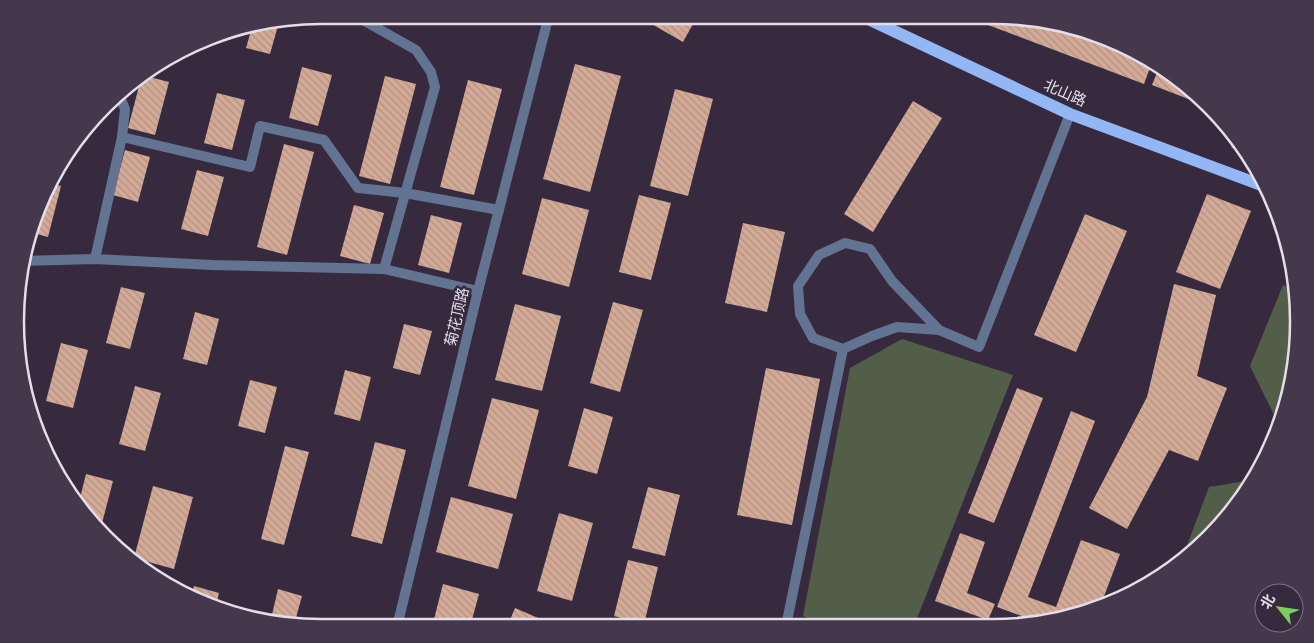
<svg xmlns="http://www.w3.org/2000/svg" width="1314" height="643" font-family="'Libre Baskerville','Noto Sans SC',serif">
	<defs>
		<pattern id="building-back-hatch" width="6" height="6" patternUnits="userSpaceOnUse" patternTransform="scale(1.25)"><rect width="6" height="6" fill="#d3aa96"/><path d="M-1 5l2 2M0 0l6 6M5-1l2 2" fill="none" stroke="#b09082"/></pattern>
	</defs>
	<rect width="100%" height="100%" fill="#372a3e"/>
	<path fill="#535e49" d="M1283,285L1291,288L1298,341L1277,421L1250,366Z
		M902,339L1013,375L914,626H826L803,616L850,368Z
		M1252,480L1223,523L1180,564L1209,487Z"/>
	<path fill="url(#building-back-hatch)" d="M645,15H698L683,42L643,19Z
		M992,16H1012L1128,46L1151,65L1144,84L988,25Z
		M279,22L270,54L246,48L252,27Z
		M575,64L621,76L590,192L543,179Z
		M302,67L332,75L318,126L289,118Z
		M1158,70L1193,96L1191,100L1152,85Z
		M142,75L169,82L155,135L128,128Z
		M385,76L416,84L390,184L359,176Z
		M468,80L502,89L474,195L440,187Z
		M675,89L713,99L688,196L650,186Z
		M217,93L245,100L232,150L204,143Z
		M913,101L942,118L873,232L844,214Z
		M1224,123H1225L1238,146L1232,148Z
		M80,137L75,157L65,155L66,151Z
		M284,144L314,152L287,255L257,247Z
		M125,150L150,157L138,202L113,195Z
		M197,170L224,177L208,236L181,229Z
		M53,184L61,186L48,237L33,233Z
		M1207,194L1251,211L1220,289L1176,272Z
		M639,195L671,203L651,280L619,272Z
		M542,198L589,210L569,287L522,274Z
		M354,205L384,213L370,264L340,256Z
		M1085,214L1127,231L1076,352L1034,335Z
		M431,215L462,223L449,273L418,265Z
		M743,223L785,232L767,312L725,303Z
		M1174,284L1216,295L1197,376L1227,388L1198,461L1169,450L1127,529L1089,508L1147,397Z
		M121,287L145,293L130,349L106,343Z
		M613,302L643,310L620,392L590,383Z
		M515,304L561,316L542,391L495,380Z
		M195,312L219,319L207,365L183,359Z
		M404,324L432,331L420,375L393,368Z
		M61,343L88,350L73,408L46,401Z
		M766,368L820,379L792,525L737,515Z
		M345,370L371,377L360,421L334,414Z
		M250,380L277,387L265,433L238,426Z
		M135,386L161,393L145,451L119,444Z
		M1017,388L1043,398L994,523L968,513Z
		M492,398L539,410L516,499L468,486Z
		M584,408L613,417L597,474L568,466Z
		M1071,411L1095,421L1028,597L1056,607L1081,540L1120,554L1100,607L1040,623L997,607Z
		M375,442L406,450L382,544L351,536Z
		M285,446L309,452L284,545L261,539Z
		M86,474L113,481L100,531L79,502Z
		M153,486L193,497L174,569L134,558Z
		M648,487L680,495L665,556L632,548Z
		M451,497L513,514L498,569L436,552Z
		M559,513L593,523L572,601L537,591Z
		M960,533L985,542L967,593L995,604L988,620L935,601Z
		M628,560L658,567L644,624L614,616Z
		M443,584L479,594L470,627H432Z
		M194,586L219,593L216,605L191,598Z
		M278,589L302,596L294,625L271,619Z
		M515,608L543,620L540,627H507Z"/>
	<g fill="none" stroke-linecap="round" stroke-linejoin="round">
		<path stroke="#627492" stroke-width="10" d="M95,259L122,137L125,109L119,95"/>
		<path stroke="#627492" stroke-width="10" d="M354,15L416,50L431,72L435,87L384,269
			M122,137L250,167L260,126L324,140L358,188L405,193L499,210
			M21,261L95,259L212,265L384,269L478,291
			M843,349L872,336L897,327L939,330
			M786,626L843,349L813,338L800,314L798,286L819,255L845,243L870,249L892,281L939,330L979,347L1070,114"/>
		<path stroke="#627492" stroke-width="10" d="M397,627L478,291L549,15"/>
		<path stroke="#93b7f5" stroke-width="12" d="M862,16L1070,114L1261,185"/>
	</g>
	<g text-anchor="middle" stroke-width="5" stroke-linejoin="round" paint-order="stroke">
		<g font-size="15" fill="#e5ddea" stroke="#372a3e">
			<text transform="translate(1065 93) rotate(24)" y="5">北山路</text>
			<text transform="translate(457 317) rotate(-77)" y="5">菊花顶路</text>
		</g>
	</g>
	<path d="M0 0H1314V643H0ZM321 24H993A297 297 0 0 1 1290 321V322A297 297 0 0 1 993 619H321A297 297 0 0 1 24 322V321A297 297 0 0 1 321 24Z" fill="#45384c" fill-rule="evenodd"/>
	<path fill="none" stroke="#e5ddea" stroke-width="2.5" d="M321 24H993A297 297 0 0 1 1290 321V322A297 297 0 0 1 993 619H321A297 297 0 0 1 24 322V321A297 297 0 0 1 321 24Z"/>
	<g transform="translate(1279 608) rotate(300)"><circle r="24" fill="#372a3e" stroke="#7d7283"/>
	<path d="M0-4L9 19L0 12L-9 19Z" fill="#79d157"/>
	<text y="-8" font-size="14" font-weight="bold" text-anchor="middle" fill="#e5ddea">北</text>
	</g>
</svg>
